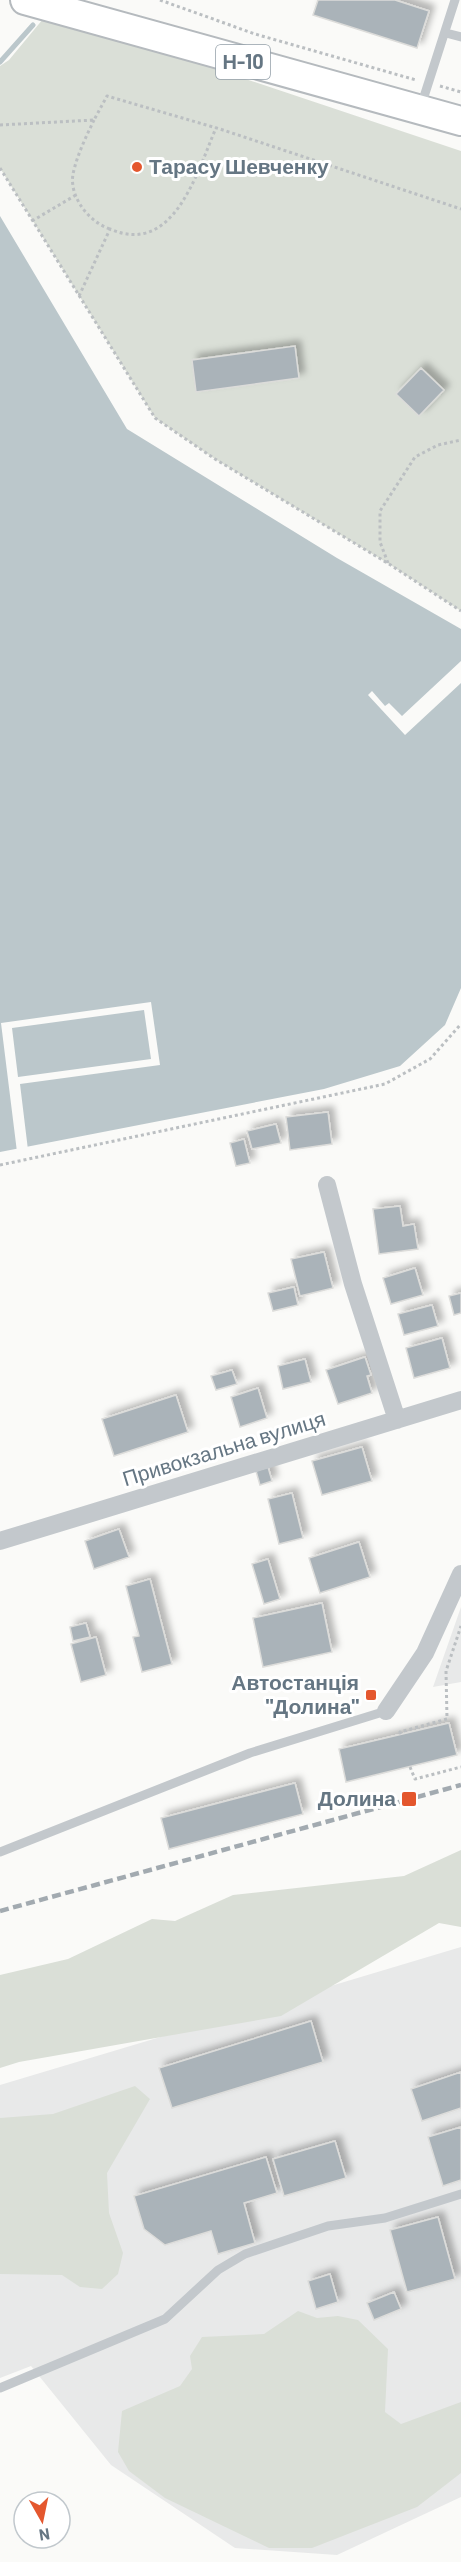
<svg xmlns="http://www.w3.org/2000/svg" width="461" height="2562" font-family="Barlow,sans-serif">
	<defs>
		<filter id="shadow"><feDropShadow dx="5.5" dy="-5.5" stdDeviation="3" flood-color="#0004"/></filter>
	</defs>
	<rect width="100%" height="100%" fill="#fafaf8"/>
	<path fill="#e8e9e9" d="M461,1607V1682L433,1687Z
		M461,1947V2497L337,2555L235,2548L111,2465L31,2366L0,2378V2085Z"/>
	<path fill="#dadfd7" d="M48,13L461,151V611L389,564L215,459L155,418L0,168V66L9,60Z
		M461,1850V1927L439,1923L281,2016L19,2062L0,2068V1975L68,1959L152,1919L175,1921L233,1895L404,1876Z
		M135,2086L150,2099L107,2173L109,2213L123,2253L118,2274L102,2289L80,2287L62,2275L0,2274V2118L53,2114Z
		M298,2311L317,2318L338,2316L358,2320L388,2349L385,2412L401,2424L461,2402V2473L417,2507L312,2548H269L165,2498L129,2471L118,2452L122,2411L180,2386L192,2369L190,2356L202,2337L264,2334Z"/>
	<path fill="#bbc7cb" d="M0,216L127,429L337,558L461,629V988L445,1025L400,1066L324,1089L0,1152Z"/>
	<path fill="#fafaf8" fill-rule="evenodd" d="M461,661V683L405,735L368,695L372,691L385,706L389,703L402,716Z
		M151,1002L160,1065L20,1084L28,1150L17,1152L1,1023ZM144,1010L151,1059L18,1077L12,1028Z"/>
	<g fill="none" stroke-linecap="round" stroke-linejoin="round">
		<path stroke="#bbc7cb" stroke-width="5" d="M0,62L33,25"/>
	</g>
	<path fill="#aab3b9" stroke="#dcdcda" stroke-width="1.5" filter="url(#shadow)" d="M318,0H395L429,11L417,48L313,15Z
		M295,346L299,378L196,392L192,360Z
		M421,368L444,390L419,416L396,394Z
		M328,1112L332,1144L290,1150L286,1117Z
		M276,1124L281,1143L252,1149L247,1131Z
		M244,1139L250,1163L236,1166L230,1143Z
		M400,1206L403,1226L414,1224L418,1249L379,1254L373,1209Z
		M324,1252L333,1288L300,1296L291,1259Z
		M415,1268L423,1295L391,1304L383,1278Z
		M294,1287L298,1305L273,1311L268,1293Z
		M461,1293V1313L454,1315L449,1296Z
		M432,1305L438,1326L404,1335L398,1314Z
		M442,1338L450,1368L414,1378L406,1348Z
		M365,1357L371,1375L367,1376L372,1393L338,1404L326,1370Z
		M305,1359L311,1382L283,1389L278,1366Z
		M232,1370L237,1384L216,1390L211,1376Z
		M258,1388L267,1418L240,1427L231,1397Z
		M176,1395L188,1432L114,1456L102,1419Z
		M362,1447L372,1481L322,1495L312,1461Z
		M268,1467L272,1481L260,1485L256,1471Z
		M292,1493L303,1538L279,1544L268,1499Z
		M119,1529L129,1557L94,1569L85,1541Z
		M359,1542L370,1577L320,1593L309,1558Z
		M268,1559L280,1599L264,1604L252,1564Z
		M150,1579L172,1664L142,1672L133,1637L139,1636L126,1586Z
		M322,1603L332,1652L263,1667L253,1618Z
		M86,1623L90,1637L73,1641L70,1627Z
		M96,1637L106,1675L81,1682L71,1644Z
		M449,1723L457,1755L346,1782L339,1749Z
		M295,1783L303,1814L169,1849L161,1818Z
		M311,2021L323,2062L172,2108L159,2068Z
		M461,2072V2108L422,2121L411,2089Z
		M461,2127V2180L443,2186L428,2137Z
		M335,2141L346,2178L284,2196L273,2159Z
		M266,2157L277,2193L244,2203L255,2243L218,2254L211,2231L165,2245L144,2229L134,2196Z
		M438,2217L455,2279L407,2292L390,2230Z
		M330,2274L338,2302L316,2309L308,2281Z
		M394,2292L401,2309L374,2320L367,2303Z"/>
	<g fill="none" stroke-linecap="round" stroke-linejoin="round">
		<g stroke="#b5babe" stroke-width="32">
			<path id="primary" d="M25,0L461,121"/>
		</g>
		<path stroke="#bbbfc2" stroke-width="3" stroke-dasharray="3 3" stroke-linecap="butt" d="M160,0L255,34L416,80
			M440,86L461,92
			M94,120C86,137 77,155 73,174C69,197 89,222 110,229
			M0,125L94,120L107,96L220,129L461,209
			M0,168L155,418L215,459L389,564L461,611
			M32,221L76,195
			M79,296L110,229C174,257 197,172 216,128
			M388,563L380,542V511L415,457L438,445L461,440
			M0,1165L385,1084L430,1059L461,1024
			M401,1734L400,1732L447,1719L446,1671L461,1626
			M410,1767L415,1779L461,1767"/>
		<path stroke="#c3c8cc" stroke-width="9" d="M446,33L461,37
			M421,106L455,0
			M0,1852L250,1753L386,1711
			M0,2388L165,2319L218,2270L245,2254L328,2226L385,2218L461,2194"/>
		<path stroke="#c3c8cc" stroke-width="18" d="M327,1185L353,1284L397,1420
			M0,1541L461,1400
			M386,1711L425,1653L461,1574"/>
		<use href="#primary" stroke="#fff" stroke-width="28"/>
		<path stroke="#a2aab0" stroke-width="4.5" stroke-dasharray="9 4.5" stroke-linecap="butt" d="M0,1911L461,1785"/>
	</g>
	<g fill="#e4572e" stroke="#fff" stroke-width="2">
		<circle cx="137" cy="167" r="6"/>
		<rect x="365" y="1689" width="12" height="12" rx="3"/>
		<rect x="401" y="1791" width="16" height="16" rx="3"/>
	</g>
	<g text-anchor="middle" stroke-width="6" stroke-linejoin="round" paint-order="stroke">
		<rect fill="#fff" stroke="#939fa8" stroke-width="1.5" x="216" y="45" width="54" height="34" rx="4.5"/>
		<g font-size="20" font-weight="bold" fill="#657683">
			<text x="243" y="69">Н-10</text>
		</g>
		<g font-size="21" font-weight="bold" fill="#657683" stroke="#fff" text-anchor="end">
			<text x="149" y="174" text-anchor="start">Тарасу Шевченку</text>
			<text x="359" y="1690">Автостанція<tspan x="359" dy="24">"Долина"</tspan></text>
			<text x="396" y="1806">Долина</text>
		</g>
		<g font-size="21" fill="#657683" stroke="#fff">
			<text transform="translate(224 1449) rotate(-17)" y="7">Привокзальна вулиця</text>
		</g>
	</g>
	<g transform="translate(42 2520) rotate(171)"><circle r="28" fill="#ffffff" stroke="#c1c8cd" stroke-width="1.5"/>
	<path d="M0-4.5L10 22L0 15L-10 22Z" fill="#e4572e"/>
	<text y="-9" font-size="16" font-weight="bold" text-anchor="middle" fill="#657683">N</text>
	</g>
</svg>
